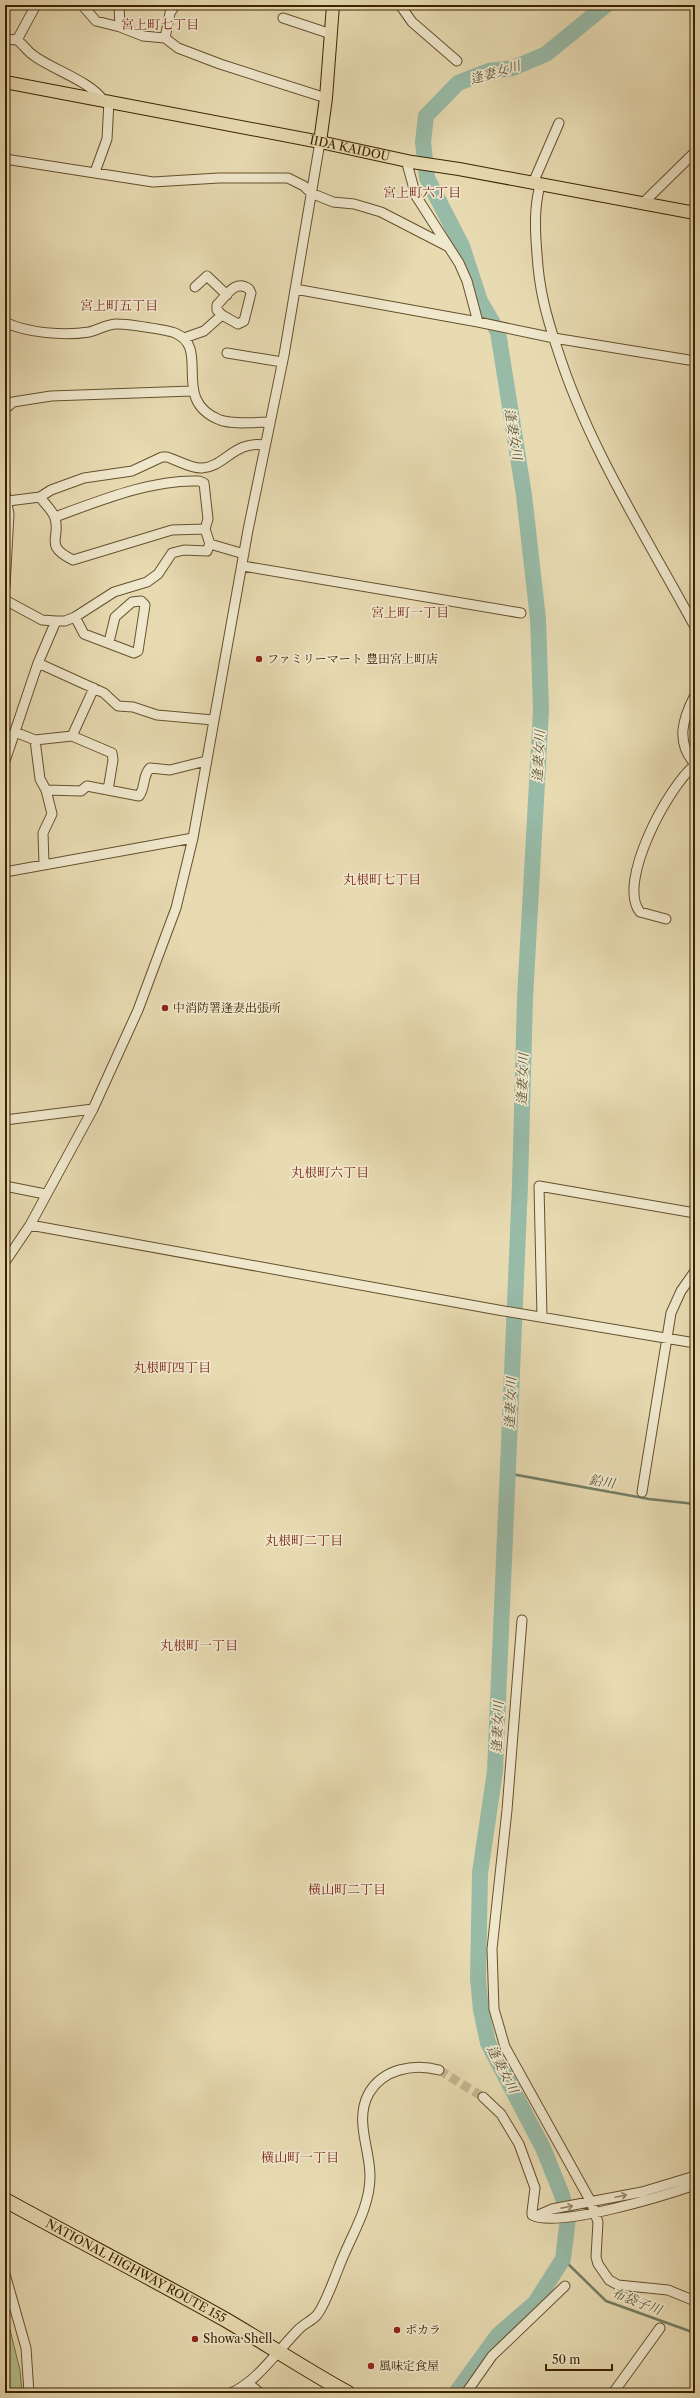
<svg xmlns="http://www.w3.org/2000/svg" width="700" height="2398" font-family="'Libre Caslon Text','Noto Serif JP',serif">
	<rect width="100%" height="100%" fill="#e8dbb2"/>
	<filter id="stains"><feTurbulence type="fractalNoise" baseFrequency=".005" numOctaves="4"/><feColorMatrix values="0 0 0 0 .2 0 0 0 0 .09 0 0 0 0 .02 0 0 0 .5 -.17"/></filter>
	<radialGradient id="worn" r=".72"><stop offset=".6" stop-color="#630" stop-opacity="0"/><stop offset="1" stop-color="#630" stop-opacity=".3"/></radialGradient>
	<path fill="#b7c08c" stroke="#797246" d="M7,2318L20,2370L22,2393H5V2321Z"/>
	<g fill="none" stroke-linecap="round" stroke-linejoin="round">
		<path stroke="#737e65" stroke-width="2.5" d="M506,1473L649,1499L695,1504
			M563,2259L606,2301L695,2333"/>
		<path stroke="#98bba8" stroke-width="16" d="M456,2393L498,2335L535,2303L563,2259L568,2218L562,2195L543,2148L488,2043L481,2010L478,1979L480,1873L495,1771L520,1185L525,998L541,710L538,619L524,495L498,332L480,301L462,246L427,178L423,142L426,116L458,83L489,71L513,68L546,54L606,5"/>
		<path stroke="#c5b68f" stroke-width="9" stroke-dasharray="9 4.5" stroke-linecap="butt" d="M439,2070L483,2097"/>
		<g stroke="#66512d" stroke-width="11">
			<path id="minor" d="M82,5L96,21L120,27
				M119,5L120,27L143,36L165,38L178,48L220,64L326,98
				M400,5L412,22L457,61
				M283,18L331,34
				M165,38L170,13L175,5
				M5,39L17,40C23,44 27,51 33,55C51,69 90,81 103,100
				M17,40L36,5
				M5,159L153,182L219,178H288L304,186L311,193L333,202L354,204L381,212L447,246
				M406,160L416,196L459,263L467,281L478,322
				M95,172L107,139L109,101
				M533,183L559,123
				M540,185C534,208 535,230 537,254C539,289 546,315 557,348C589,449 645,534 695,627
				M643,203L695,152
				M195,287L207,276L227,295
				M295,289L478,322L554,338L695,361
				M5,322C26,333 65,336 89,332C99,330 108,323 118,324C127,324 168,330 175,333C212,348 169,400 220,420C234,425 254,422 269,422
				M184,338L204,331L222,315L238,324L244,321L251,293L249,289C235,279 227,295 217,305V310L222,315
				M227,353L282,362
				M5,409L13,402L51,396L192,391
				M5,493L9,514L5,587
				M40,497C44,503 53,511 55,518C61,539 43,545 73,560L172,530L205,529
				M8,501L40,497L51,490L84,478L132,471L162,457H167C177,460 192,469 202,468C225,467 234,440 265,445
				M55,517C99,501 152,479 199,481L204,483L208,519L205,529L210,544L244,554
				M243,566L521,613
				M5,600L42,620L56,621L38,663L104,693L118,706L133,707L157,715L213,720
				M75,617L114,592L147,582L158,574L172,553L184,550L207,551L210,544
				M56,621H65L75,617L84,634L134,653L138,651L145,605L141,601L132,602L115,617L109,642
				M695,695C683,718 675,742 695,764
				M15,732L35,740L72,736L94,688
				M72,736L112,753L113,760L108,790
				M35,740L40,779L46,790
				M5,761L38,663
				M44,864L43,833L52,814L46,790L81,791L87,786L139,796C146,787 142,776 150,768L170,770L206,761
				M5,872L193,838
				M666,919L640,912C616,883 669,785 695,765
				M5,1120L93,1109
				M5,1186L45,1194
				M30,1225L498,1310L695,1343
				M5,1262L30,1225L93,1109L138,1010L176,908L193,838L248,530L284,355L320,142
				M542,1317L539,1186L695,1213
				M642,1492L671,1313L681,1291L695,1271
				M522,1620L507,1810L492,1949L494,2009L505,2047L591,2202L598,2222L596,2257L598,2264L609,2280L618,2285L668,2290L695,2301
				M483,2097L501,2114L519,2144L535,2188L532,2212V2215C557,2229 666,2195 695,2185
				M536,2216L552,2209L642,2192L695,2176
				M5,2274L26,2348L29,2393
				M248,2383L260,2393
				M231,2393C258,2381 278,2350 299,2329C304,2324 311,2321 316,2316C324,2308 334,2279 339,2267C350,2237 370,2209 370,2176C370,2148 354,2120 369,2093C383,2069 414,2063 439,2070
				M466,2393L492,2356L565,2286
				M613,2393L660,2328"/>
		</g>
		<g stroke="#3b2301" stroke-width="14">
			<g id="major">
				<path id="s1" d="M5,82L320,142L412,162L459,169L695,213"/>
				<path d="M320,142L326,98L333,5"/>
			</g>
		</g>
		<g stroke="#3b2301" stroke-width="16">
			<g id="highway">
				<path id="s2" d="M5,2200C78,2240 153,2279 226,2320C267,2344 306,2370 348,2393"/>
			</g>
		</g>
		<use href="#minor" stroke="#f0e8cd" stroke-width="9"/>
		<use href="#major" stroke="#e8dbb2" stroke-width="12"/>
		<use href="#highway" stroke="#e8dbb2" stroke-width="14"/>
	</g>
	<defs><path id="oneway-shaft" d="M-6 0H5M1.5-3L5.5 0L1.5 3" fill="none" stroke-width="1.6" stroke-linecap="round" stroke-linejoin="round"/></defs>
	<g stroke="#968667">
		<use href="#oneway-shaft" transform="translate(621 2196) rotate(-12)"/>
		<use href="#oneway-shaft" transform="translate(567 2207) rotate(-11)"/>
	</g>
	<g fill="#8f2418" stroke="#f0e8cd" stroke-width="1.5">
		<circle cx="259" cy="659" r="4"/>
		<circle cx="165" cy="1008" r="4"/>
		<circle cx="397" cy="2330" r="4"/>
		<circle cx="195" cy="2339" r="4"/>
		<circle cx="371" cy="2366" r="4"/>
	</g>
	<g text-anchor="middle" stroke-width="3.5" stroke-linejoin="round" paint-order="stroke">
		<g font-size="12" fill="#3b2301" stroke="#f0e8cd">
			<text dy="4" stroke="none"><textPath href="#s1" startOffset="351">IIDA KAIDOU</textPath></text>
			<text dy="4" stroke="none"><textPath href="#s2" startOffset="149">NATIONAL HIGHWAY ROUTE 155</textPath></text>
		</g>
		<g font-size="12" fill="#3b2301" stroke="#f0e8cd" text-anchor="start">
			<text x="267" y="663">ファミリーマート 豊田宮上町店</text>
			<text x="173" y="1012">中消防署逢妻出張所</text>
			<text x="405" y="2334">ポカラ</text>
			<text x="203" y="2343">Showa Shell</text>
			<text x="379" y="2370">風味定食屋</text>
		</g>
		<g font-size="13" fill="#7a1f14" stroke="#f0e8cd">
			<text x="160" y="29">宮上町七丁目</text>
			<text x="422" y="197">宮上町六丁目</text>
			<text x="119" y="310">宮上町五丁目</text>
			<text x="410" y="617">宮上町一丁目</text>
			<text x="382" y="884">丸根町七丁目</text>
			<text x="330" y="1177">丸根町六丁目</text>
			<text x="172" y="1372">丸根町四丁目</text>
			<text x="304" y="1545">丸根町二丁目</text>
			<text x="199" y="1650">丸根町一丁目</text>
			<text x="347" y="1894">横山町二丁目</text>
			<text x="300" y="2162">横山町一丁目</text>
		</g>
		<g font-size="13" font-style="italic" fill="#575133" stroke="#f0e8cd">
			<text transform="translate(495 72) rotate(-16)" y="5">逢妻女川</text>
			<text transform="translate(514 434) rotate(81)" y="5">逢妻女川</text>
			<text transform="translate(538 756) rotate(-87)" y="5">逢妻女川</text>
			<text transform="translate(522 1079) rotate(-88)" y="5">逢妻女川</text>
			<text transform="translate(510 1403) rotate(-88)" y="5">逢妻女川</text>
			<text transform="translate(602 1481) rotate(10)" y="5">鉛川</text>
			<text transform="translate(497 1727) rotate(-88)" y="5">逢妻女川</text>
			<text transform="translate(503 2069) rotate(63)" y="5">逢妻女川</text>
			<text transform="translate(637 2301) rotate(21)" y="5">布袋子川</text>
		</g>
	</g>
	<rect width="700" height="2398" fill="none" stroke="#e8dbb2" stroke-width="20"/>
	<rect x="6" y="6" width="688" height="2386" fill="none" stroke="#3b2301" stroke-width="2"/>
	<rect x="10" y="10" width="680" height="2378" fill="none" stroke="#3b2301"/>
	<path d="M546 2364v6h66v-6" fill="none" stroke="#3b2301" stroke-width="2"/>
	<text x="552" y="2364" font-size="12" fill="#3b2301" stroke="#f0e8cd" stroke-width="3" paint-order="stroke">50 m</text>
	<rect width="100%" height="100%" filter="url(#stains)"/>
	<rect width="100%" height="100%" fill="url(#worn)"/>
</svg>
